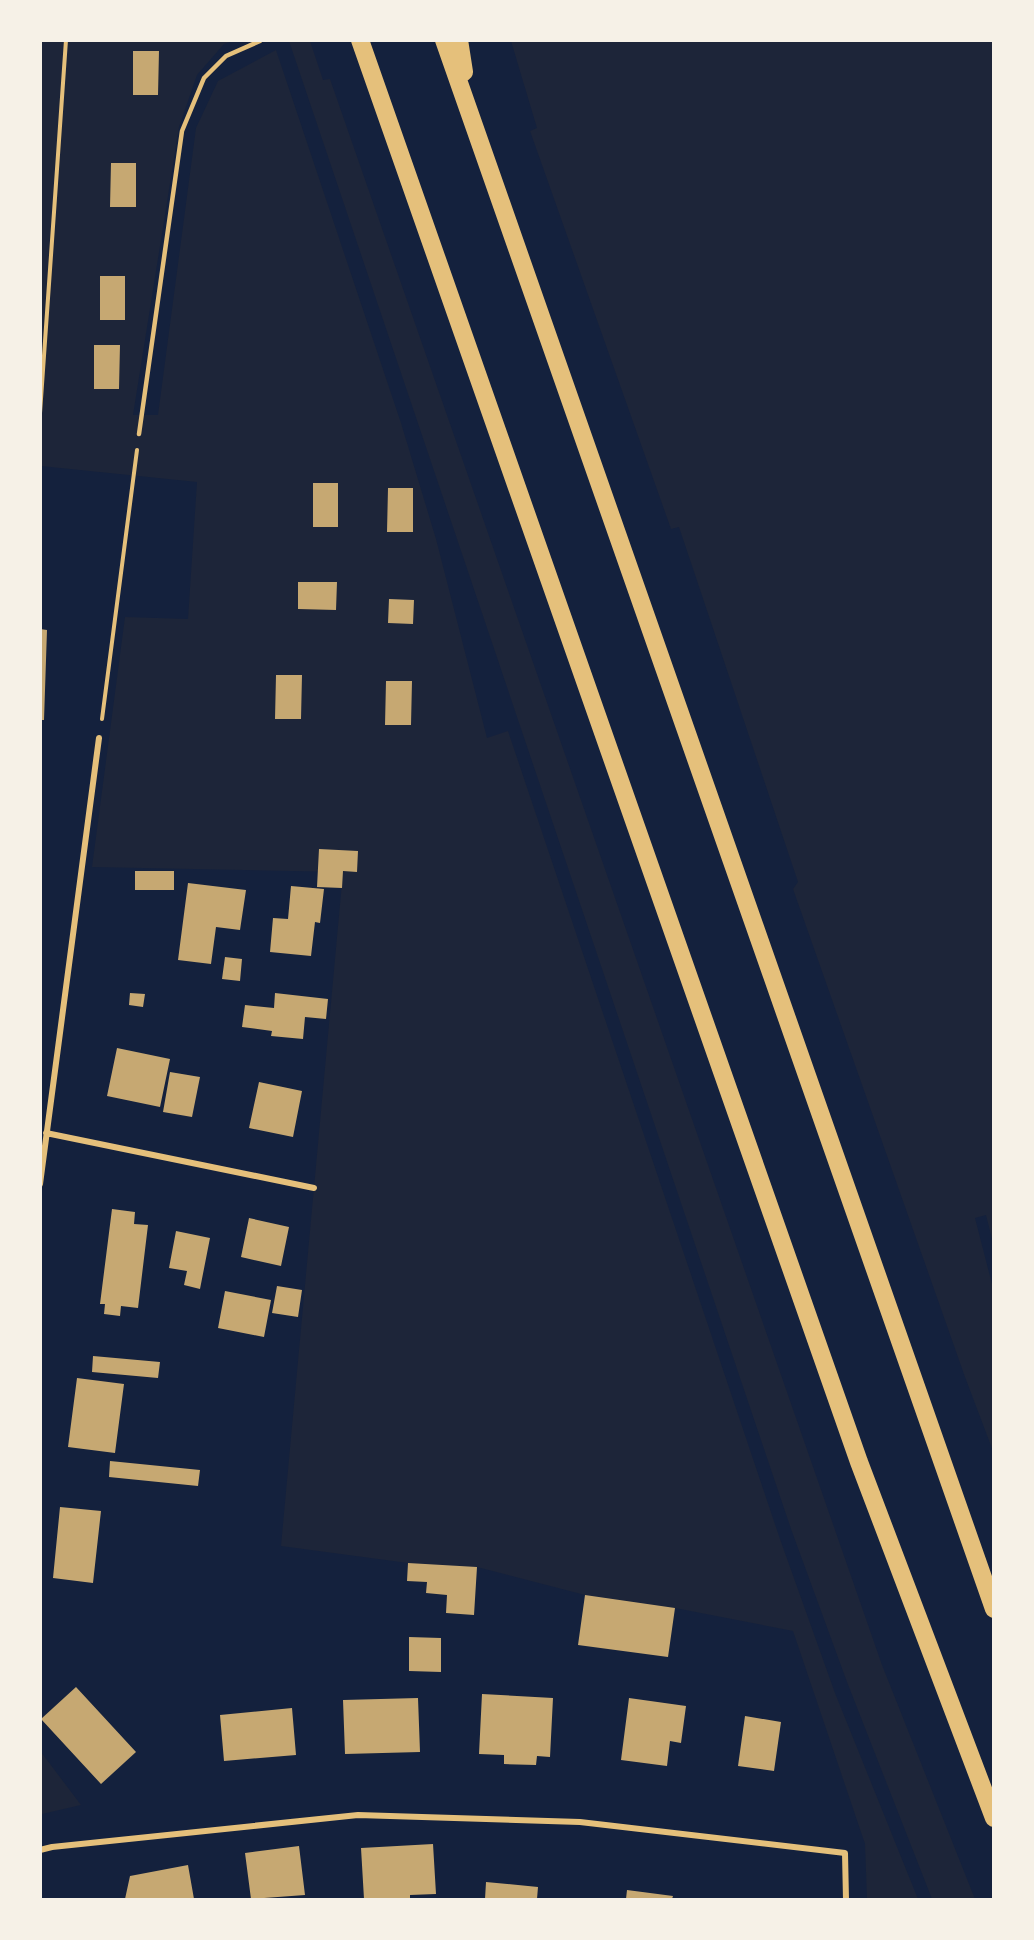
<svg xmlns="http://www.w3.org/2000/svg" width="1034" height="1940" font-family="Helvetica,sans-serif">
	<rect width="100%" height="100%" fill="#14213d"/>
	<path fill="#1d2539" d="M40,41H233L224,44L197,75L179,127L133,415H158L196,128L218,81L276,50L401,423L436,539L487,738L508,731L780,1539L835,1693L918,1899H867L865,1844L793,1631L675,1608L585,1595L477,1567L408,1563L281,1546L343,872L92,867L125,617L188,619L197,482L41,466Z
		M289,41H310L323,80L330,79L882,1665L975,1899H932L847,1682L791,1529Z
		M511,41H993V1243L986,1215L975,1218L993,1288V1451L965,1377L793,889L798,882L679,527L671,529L530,131L537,128Z
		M41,1752L81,1805L42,1814L40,1812Z"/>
	<path fill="#c6a872" d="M133,51H159L158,95H133Z
		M111,163H136V207H110Z
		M100,276H125V320H100Z
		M94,345H120L119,389H94Z
		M313,483H338V527H313Z
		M388,488H413V532H387Z
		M298,582H337L336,610L298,609Z
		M389,599L414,600L413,624L388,623Z
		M40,629L47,630L44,720H40Z
		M276,675H302L301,719H275Z
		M386,681H412L411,725H385Z
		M319,849L358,851L357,872L343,871L342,888L317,887Z
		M135,871H174V890H135Z
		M188,883L246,890L240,930L216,927L211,964L178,960Z
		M291,886L324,889L320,923L315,922L311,956L270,952L273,918L288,919Z
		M225,957L242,959L240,981L222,979Z
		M130,993L145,994L143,1007L129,1005Z
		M275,993L328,999L326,1019L305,1017L303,1039L271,1036L272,1031L242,1027L245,1005L274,1008Z
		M117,1048L170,1059L160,1107L107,1096Z
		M170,1072L200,1077L192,1117L163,1112Z
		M259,1082L302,1091L293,1137L249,1128Z
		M112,1209L135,1212L134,1224L148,1225L138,1308L121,1306L120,1316L104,1314L105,1304H100Z
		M249,1218L289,1227L281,1266L241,1257Z
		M176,1231L210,1238L200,1289L184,1285L187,1271L169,1268Z
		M277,1286L302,1290L298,1317L272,1313Z
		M225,1291L271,1300L264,1337L218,1328Z
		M93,1356L160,1362L158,1378L92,1372Z
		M77,1378L124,1384L115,1453L68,1447Z
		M110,1461L200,1470L198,1486L109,1477Z
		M60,1507L101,1511L93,1583L53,1578Z
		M408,1563L477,1567L474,1615L446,1613L447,1595L426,1593L427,1582L407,1581Z
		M585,1595L675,1608L668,1657L578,1645Z
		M409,1637L441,1638V1672L409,1671Z
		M76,1687L136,1752L101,1784L41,1719Z
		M482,1694L553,1698L550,1757L537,1756L536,1765L504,1764V1755L479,1754Z
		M418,1698L420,1752L345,1754L343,1700Z
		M629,1698L686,1706L681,1743L670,1741L667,1766L621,1760Z
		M292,1708L296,1755L224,1761L220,1715Z
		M745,1716L781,1722L774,1771L738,1766Z
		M433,1844L436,1894L410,1895V1899H364L361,1848Z
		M299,1846L305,1895L251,1899L245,1853Z
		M188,1865L194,1899H125L130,1876Z
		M486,1882L538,1887L537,1899H485Z
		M627,1890L673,1896L672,1899H626Z"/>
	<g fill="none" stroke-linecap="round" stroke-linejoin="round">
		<path stroke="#e5c07b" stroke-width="4" d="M40,413L66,40
			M102,719L137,450"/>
		<path stroke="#e5c07b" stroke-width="4.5" d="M139,434L182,131L204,78L226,56L260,41"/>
		<path stroke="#e5c07b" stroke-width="6" d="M46,1133L314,1188
			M40,1184L99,738
			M40,1850L52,1847L358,1815L580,1822L845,1853L846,1900"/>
		<path stroke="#e5c07b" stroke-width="18" d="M360,40L859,1462L994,1818
			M444,40L994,1609
			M459,40L464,72"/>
	</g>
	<rect width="1034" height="1940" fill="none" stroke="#f6f1e7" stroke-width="84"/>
</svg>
